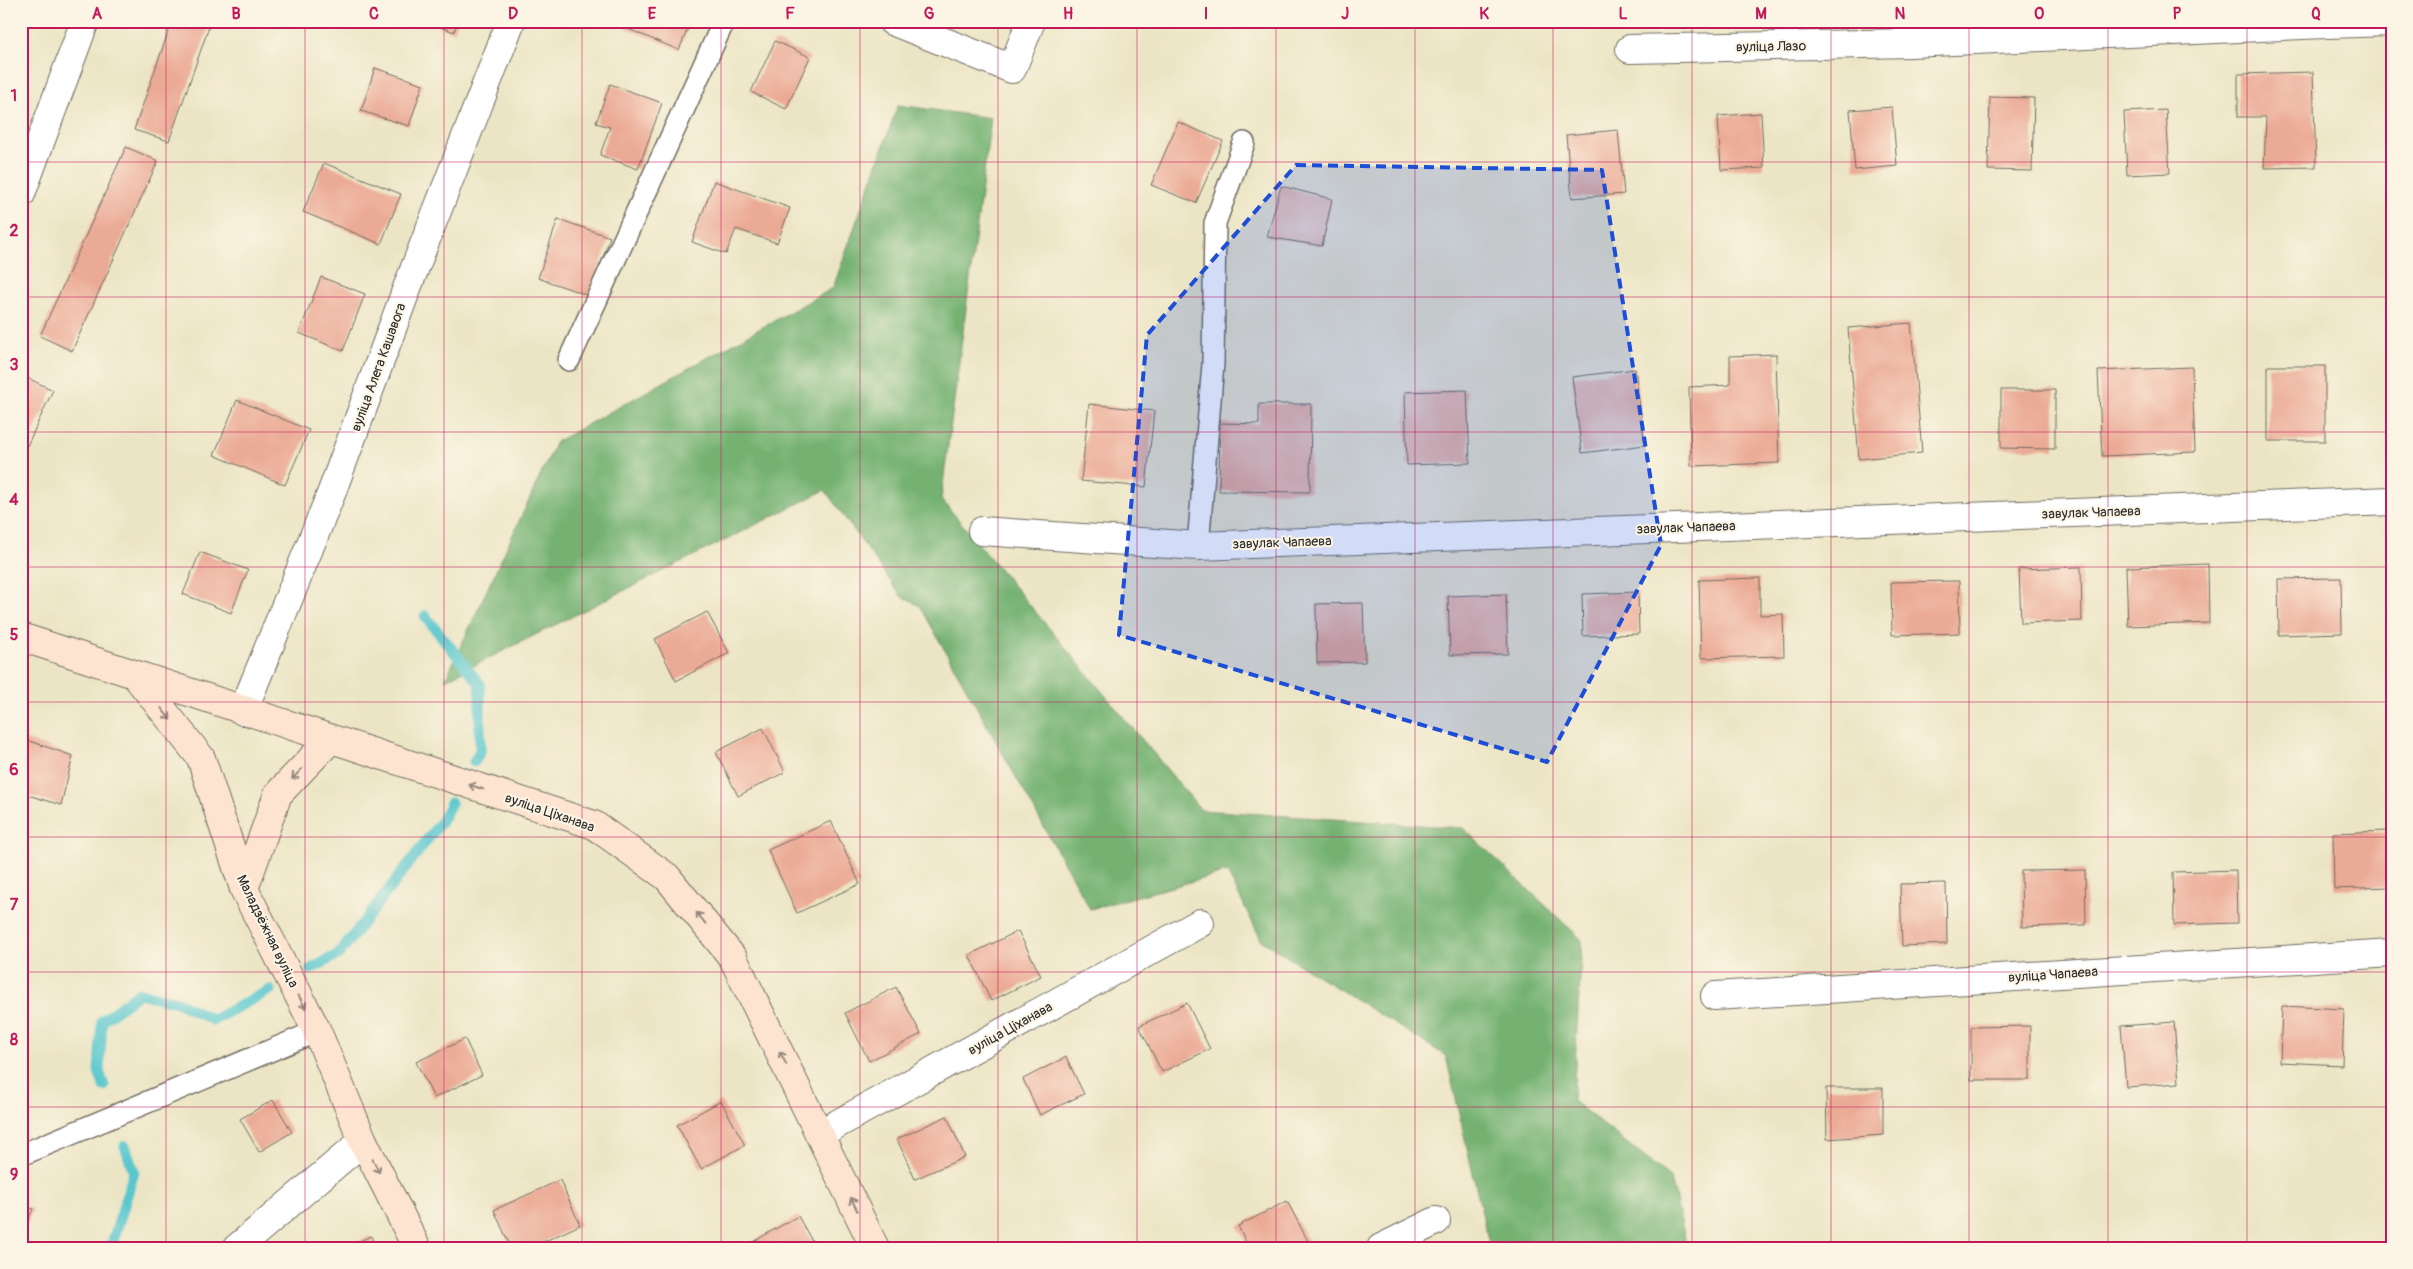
<svg xmlns="http://www.w3.org/2000/svg" width="2413" height="1269" font-family="Pangolin,sans-serif">
	<rect width="100%" height="100%" fill="#fcf5e5"/>
	<filter id="ink" filterUnits="userSpaceOnUse"><feTurbulence type="fractalNoise" baseFrequency=".02" numOctaves="2"/><feDisplacementMap in="SourceGraphic" scale="10" xChannelSelector="R" yChannelSelector="G"/><feConvolveMatrix kernelMatrix="1 2 1 2 8 2 1 2 1" color-interpolation-filters="sRGB"/></filter>
	<filter id="wash" filterUnits="userSpaceOnUse"><feTurbulence type="fractalNoise" baseFrequency=".0096" numOctaves="4" result="noise"/><feDisplacementMap in="SourceGraphic" scale="20" xChannelSelector="R" yChannelSelector="G"/><feGaussianBlur stdDeviation="1.12" result="paint"/><feColorMatrix in="noise" values="0 0 0 0 0 0 0 0 0 0 0 0 0 0 0 0 0 1.4 0 .05"/><feComposite in="paint" operator="in"/></filter>
	<g filter="url(#wash)">
		<rect width="100%" height="100%" fill="#ece5c5"/>
		<path fill="#75b272" stroke="#506e4e" d="M898,105L991,118L941,499L1201,810L1463,828L1582,940L1573,1101L1671,1178L1687,1248H1490L1446,1056L1262,941L1227,872L1090,909L920,606L901,596L825,490L445,680L556,442L833,288Z"/>
		<g fill="none" stroke-linecap="round" stroke-linejoin="round">
			<path stroke="#5ac7ce" stroke-width="11" d="M425,616L480,684V751L474,762
				M311,969L339,954L441,822L451,803
				M104,1086L99,1071L102,1021L139,993L177,1002L213,1020L270,990
				M111,1248L134,1172L125,1146"/>
		</g>
		<g id="blocks">
			<path fill="#ebaa95" d="M172,21H211L169,141L134,130Z
				M425,21H458L454,32Z
				M625,21H691L679,50L623,27Z
				M775,41L810,57L786,109L751,92Z
				M375,68L423,84L409,126L361,111Z
				M2313,72L2316,167L2264,168L2266,117H2238V74Z
				M610,84L662,103L638,169L600,155L610,127L596,123Z
				M1990,97L2034,98L2032,171L1988,170Z
				M1892,107L1897,166L1855,170L1850,110Z
				M2166,110L2170,173L2127,175L2124,112Z
				M1761,113L1764,168L1721,170L1718,116Z
				M1178,122L1223,141L1196,203L1151,185Z
				M1618,130L1624,194L1572,198L1566,135Z
				M126,147L158,161L72,351L40,336Z
				M324,163L401,194L381,244L303,212Z
				M714,181L790,208L777,243L736,229L726,254L692,242Z
				M1281,186L1332,199L1322,246L1267,237Z
				M558,219L610,237L590,296L538,278Z
				M321,277L365,294L343,351L299,333Z
				M1911,323L1922,453L1859,459L1848,328Z
				M1776,354L1779,463L1691,466L1689,387L1730,385V356Z
				M2268,366H2325V441H2268Z
				M2192,367L2195,452L2102,456L2098,371Z
				M1635,369L1645,445L1582,453L1572,377Z
				M21,375L53,390L21,459Z
				M1467,390L1470,463L1407,465L1405,392Z
				M2001,390H2055V449L2001,448Z
				M237,400L309,430L285,485L214,455Z
				M1089,404L1154,411L1146,487L1081,481Z
				M1259,404H1311L1310,492L1219,491L1220,423L1259,424Z
				M200,552L248,570L231,613L183,594Z
				M2208,564L2209,623L2128,626L2126,567Z
				M2081,567L2082,621L2021,623L2019,569Z
				M1760,578V615L1783,614L1784,656L1701,658L1699,580Z
				M2341,578L2342,633L2279,635L2278,579Z
				M1959,581L1960,633L1892,635L1891,582Z
				M1638,592L1639,634L1583,636L1582,594Z
				M1506,594L1508,654L1450,655L1448,596Z
				M1363,603L1365,662L1317,663L1316,604Z
				M707,612L729,653L676,681L655,639Z
				M763,728L785,772L738,796L716,752Z
				M21,738L73,756L61,805L21,793Z
				M831,821L860,884L797,913L768,850Z
				M2388,831L2390,887L2334,889L2333,833Z
				M2085,870L2086,925L2022,927L2021,871Z
				M2236,870L2237,923L2174,925L2173,872Z
				M1946,883L1947,944L1902,946L1900,884Z
				M1018,931L1041,976L991,1001L969,955Z
				M896,987L921,1034L869,1061L845,1013Z
				M1187,1003L1210,1049L1162,1072L1139,1026Z
				M2282,1006L2344,1009L2342,1065L2280,1062Z
				M2174,1022L2179,1083L2126,1087L2121,1026Z
				M2030,1026V1080H1971V1027Z
				M465,1039L482,1075L434,1098L416,1062Z
				M1066,1057L1084,1094L1040,1115L1023,1079Z
				M1826,1088H1883V1135L1827,1139Z
				M273,1100L292,1132L259,1152L240,1119Z
				M721,1101L745,1145L701,1169L677,1125Z
				M947,1116L965,1157L915,1179L897,1139Z
				M21,1127L26,1136L21,1138Z
				M560,1180L580,1225L530,1248H511L494,1210Z
				M1287,1201L1310,1245L1305,1248H1249L1238,1226Z
				M21,1205L33,1209L21,1238Z
				M798,1216L816,1248H742Z
				M371,1236L376,1248H344Z"/>
		</g>
	</g>
	<g filter="url(#ink)">
		<use href="#blocks" fill-opacity="0" stroke="#6f6c61" stroke-width="1"/>
		<g fill="none" stroke-linecap="round" stroke-linejoin="round">
			<g stroke="#6f6c61" stroke-width="24">
				<path id="lane" d="M569,360L724,21
					M1198,546L1213,364L1215,223L1244,143
					M21,1155L317,1031"/>
			</g>
			<g stroke="#6f6c61" stroke-width="30">
				<path id="street" d="M892,21L1012,69L1031,21
					M2326,24L2392,22
					M1630,49L1911,43L2326,24V21
					M21,194L85,21
					M982,531L1198,546L2392,501
					M243,711L331,494L407,288L511,21
					M1715,996L2392,953
					M821,1133L1200,923
					M237,1248L363,1141
					M1381,1248L1436,1221"/>
			</g>
			<g stroke="#6f6c61" stroke-width="30">
				<path id="secondary" d="M21,637L594,825L667,877L733,958L875,1248
					M136,676L201,758L244,889L317,1031L363,1141L417,1248
					M244,889L278,794L331,739"/>
			</g>
			<use href="#lane" stroke="#fff" stroke-width="21"/>
			<use href="#street" stroke="#fff" stroke-width="28"/>
			<use href="#secondary" stroke="#fde4d0" stroke-width="28"/>
		</g>
		<defs><path id="oneway-shaft" d="M-6 0H5M1.5-3L5.5 0L1.5 3" fill="none" stroke-width="1.6" stroke-linecap="round" stroke-linejoin="round" transform="scale(1.25)"/></defs>
		<g stroke="#94887e">
			<use href="#oneway-shaft" transform="translate(166 714) rotate(52)"/>
			<use href="#oneway-shaft" transform="translate(297 774) rotate(134)"/>
			<use href="#oneway-shaft" transform="translate(476 787) rotate(-162)"/>
			<use href="#oneway-shaft" transform="translate(701 918) rotate(-129)"/>
			<use href="#oneway-shaft" transform="translate(302 1002) rotate(63)"/>
			<use href="#oneway-shaft" transform="translate(783 1058) rotate(-117)"/>
			<use href="#oneway-shaft" transform="translate(376 1166) rotate(63)"/>
			<use href="#oneway-shaft" transform="translate(854 1204) rotate(-116)"/>
		</g>
	</g>
	<path fill="#1d4ed8" fill-opacity="0.2" stroke="#1d4ed8" stroke-width="4" stroke-dasharray="10 6" stroke-linejoin="round" d="M1296,165L1602,170L1661,545L1547,762L1119,635L1147,335Z"/>
	<path fill="none" stroke="#c2185b" stroke-width="1" stroke-opacity="0.55" d="M166,21V1248M305,21V1248M444,21V1248M582,21V1248M721,21V1248M860,21V1248M998,21V1248M1137,21V1248M1276,21V1248M1415,21V1248M1553,21V1248M1692,21V1248M1831,21V1248M1969,21V1248M2108,21V1248M2247,21V1248M21,162H2392M21,297H2392M21,432H2392M21,567H2392M21,702H2392M21,837H2392M21,972H2392M21,1107H2392"/>
	<g text-anchor="middle" stroke-width="4" stroke-linejoin="round" paint-order="stroke">
		<g font-size="14" fill="#2b2b2b" stroke="#fcf5e5">
			<text transform="translate(1771 46) rotate(-1)" y="5">вуліца Лазо</text>
			<text transform="translate(378 367) rotate(-70)" y="5">вуліца Алега Кашавога</text>
			<text transform="translate(2091 512) rotate(-2)" y="5">завулак Чапаева</text>
			<text transform="translate(1686 527) rotate(-2)" y="5">завулак Чапаева</text>
			<text transform="translate(1282 542) rotate(-2)" y="5">завулак Чапаева</text>
			<text transform="translate(550 812) rotate(19)" y="5">вуліца Ціханава</text>
			<text transform="translate(268 931) rotate(64)" y="5">Маладзёжная вуліца</text>
			<text transform="translate(2053 974) rotate(-4)" y="5">вуліца Чапаева</text>
			<text transform="translate(1010 1028) rotate(-29)" y="5">вуліца Ціханава</text>
		</g>
	</g>
	<rect width="2413" height="1269" fill="none" stroke="#fcf5e5" stroke-width="55"/>
	<rect x="28" y="28" width="2358" height="1214" fill="none" stroke="#c2185b" stroke-width="2"/>
	<g font-size="16" text-anchor="middle" font-weight="bold" fill="#c2185b">
		<text x="97" y="19">A</text>
		<text x="236" y="19">B</text>
		<text x="374" y="19">C</text>
		<text x="513" y="19">D</text>
		<text x="652" y="19">E</text>
		<text x="790" y="19">F</text>
		<text x="929" y="19">G</text>
		<text x="1068" y="19">H</text>
		<text x="1206" y="19">I</text>
		<text x="1345" y="19">J</text>
		<text x="1484" y="19">K</text>
		<text x="1623" y="19">L</text>
		<text x="1761" y="19">M</text>
		<text x="1900" y="19">N</text>
		<text x="2039" y="19">O</text>
		<text x="2177" y="19">P</text>
		<text x="2316" y="19">Q</text>
		<text x="14" y="101">1</text>
		<text x="14" y="236">2</text>
		<text x="14" y="370">3</text>
		<text x="14" y="505">4</text>
		<text x="14" y="640">5</text>
		<text x="14" y="775">6</text>
		<text x="14" y="910">7</text>
		<text x="14" y="1045">8</text>
		<text x="14" y="1180">9</text>
	</g>
</svg>
